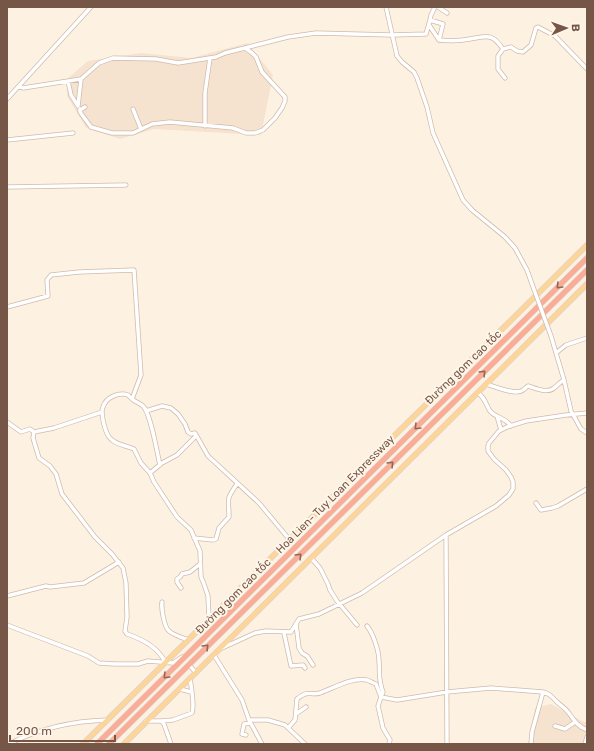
<svg xmlns="http://www.w3.org/2000/svg" width="594" height="751" font-family="Rubik,sans-serif">
	<rect width="100%" height="100%" fill="#fdf2e2"/>
	<path fill="#f5e3d0" d="M247,43L273,75L261,135L154,129L120,139L86,128L67,96L68,78L88,61L141,53L192,58Z
		M551,704L584,722H587V744H528L535,708Z"/>
	<g fill="none" stroke-linecap="round" stroke-linejoin="round">
		<g stroke="#d1baab" stroke-width="5">
			<path id="minor" d="M386,7L397,56L402,62L414,72L417,78L427,107L433,133L463,200L472,210L505,237L515,248L527,270L532,284
				M438,7L447,13
				M430,20L431,15L435,7
				M429,25L439,40
				M503,49L498,56V69L505,78
				M68,81L71,95L78,106L81,79
				M19,86L23,88L81,79L99,63L113,58L156,59L178,63L216,57L225,53L288,37L316,33L392,35L426,34L430,20L443,24L439,40C449,41 460,41 470,39C488,36 492,33 503,49L511,47L517,51L523,52L531,45L536,28L538,27L555,36L587,69
				M7,99L91,7
				M80,109V110L85,107
				M133,109L141,129
				M80,110V112L91,127L112,133H133L152,124L170,122L233,128L246,133H255L263,130L275,118L282,108L285,101V97L262,72L256,57L252,53L245,48
				M205,126V93L210,58
				M7,140L73,133
				M7,187L126,185
				M7,307L48,296L47,280L51,275L79,272L134,270L141,375L132,399C135,402 140,403 143,406C151,414 157,453 160,465
				M551,336L564,380L571,411L581,429L587,433
				M556,353L566,345L587,338
				M486,384C494,386 516,396 523,390C525,389 526,387 528,386C535,388 547,394 554,388C558,385 559,383 564,380
				M477,393C484,395 486,405 490,411C496,418 506,418 511,426
				M132,399L128,395C119,392 106,397 103,407C100,413 105,431 109,437C115,445 125,445 134,449L141,463L150,473L154,482L177,517L191,530L200,551L201,577L204,584L208,596L209,619
				M146,411L162,406L171,408L178,414L185,424L188,432L191,434L195,433L208,456L259,503L289,539
				M497,416L501,430
				M7,422L21,432L30,429L34,432L54,428L102,412
				M34,432L33,438L39,458L50,466L56,474L62,494L95,537L112,554L123,568L126,583L127,617L125,631L127,634C142,639 158,647 165,662
				M150,473L162,463L177,455L196,436
				M536,503L541,510L552,508L558,506L587,489
				M446,535L447,744
				M194,538L213,540L216,539L219,528L229,517C229,498 225,501 237,484
				M311,558L320,568L328,584L330,590L337,601L357,625
				M181,588L177,582V579L180,577L182,574L190,572L200,564
				M7,596L46,586L50,587L84,583L119,562
				M162,602C161,608 164,625 168,630C172,635 182,637 188,640
				M296,624L299,648L302,653L307,656L313,665
				M7,625L88,656L99,663L115,664H138L148,661L173,663L182,657
				M367,626C373,633 379,651 379,661C380,674 378,680 383,692L381,697L397,700L447,692L491,688L543,692C550,694 551,696 556,701C560,705 565,708 568,712C574,720 577,726 587,730
				M284,633L291,666L303,665L305,668
				M220,649L255,633L266,631L291,632L299,619L319,614L362,593L446,535L496,506L509,495L513,489V482L511,477L506,470L494,459L488,451V446L489,443L499,431L507,427L526,421L566,415L587,413
				M214,655L242,700L249,720L262,744
				M191,667L196,673
				M180,689L191,692
				M296,714L306,707
				M249,720H268L285,725L305,744
				M146,721H161L164,724L171,744
				M161,721L173,720L192,713C195,706 191,687 190,678
				M555,726L565,729L575,722
				M288,728L295,720L297,699C309,689 310,696 320,693C334,688 352,677 367,680C370,681 373,683 376,684L381,697L378,706L383,728L390,740L389,744
				M246,735L242,734L244,724L250,723
				M9,744C40,728 73,721 108,720
				M531,744L532,732L543,692
				M585,744L587,737"/>
		</g>
		<g stroke="#dbd3cf" stroke-width="6">
			<path id="major" d="M83,744L587,245
				M124,744L587,284"/>
		</g>
		<g stroke="#dbd3cf" stroke-width="6">
			<path id="highway" d="M97,744L587,258
				M109,744L587,270"/>
		</g>
		<use href="#minor" stroke="#fff" stroke-width="3.5"/>
		<use href="#major" stroke="#ffd597" stroke-width="4.5"/>
		<use href="#highway" stroke="#faac96" stroke-width="5"/>
		<g stroke="#d1baab" stroke-width="5" stroke-linecap="butt">
			<path id="minor-bridge" d="M532,284L551,336"/>
		</g>
		<use href="#minor-bridge" stroke="#fff" stroke-width="3.5"/>
	</g>
	<defs><path id="oneway-chevron" d="M-2-3.5L2.5 0L-2 3.5" fill="none" stroke-width="1.6" stroke-linecap="round" stroke-linejoin="round"/></defs>
	<g stroke="#906757">
		<use href="#oneway-chevron" transform="translate(559 286) rotate(135)"/>
		<use href="#oneway-chevron" transform="translate(483 373) rotate(-45)"/>
		<use href="#oneway-chevron" transform="translate(417 427) rotate(135)"/>
		<use href="#oneway-chevron" transform="translate(391 464) rotate(-45)"/>
		<use href="#oneway-chevron" transform="translate(299 556) rotate(-45)"/>
		<use href="#oneway-chevron" transform="translate(206 647) rotate(-45)"/>
		<use href="#oneway-chevron" transform="translate(166 676) rotate(135)"/>
	</g>
	<g text-anchor="middle" stroke-width="4" stroke-linejoin="round" paint-order="stroke">
		<g font-size="11" fill="#765647" stroke="#fff6e9">
			<text transform="translate(463 367) rotate(-44)" y="4">Đường gom cao tốc</text>
			<text transform="translate(335 494) rotate(-45)" y="4">Hoa Lien- Tuy Loan Expressway</text>
			<text transform="translate(233 596) rotate(-45)" y="4">Đường gom cao tốc</text>
		</g>
	</g>
	<rect width="594" height="751" fill="none" stroke="#765647" stroke-width="16"/>
	<g transform="translate(566 28) rotate(88)" stroke="#fff6e9" stroke-width="3" paint-order="stroke">
	<path d="M0-3L7 15L0 10L-7 15Z" fill="#765647"/>
	<text y="-6" font-size="11" font-weight="bold" text-anchor="middle" fill="#765647">B</text>
	</g>
	<path d="M10 735v6h105v-6" fill="none" stroke="#765647" stroke-width="2"/>
	<text x="16" y="735" font-size="12" fill="#765647" stroke="#fff6e9" stroke-width="3" paint-order="stroke">200 m</text>
</svg>
